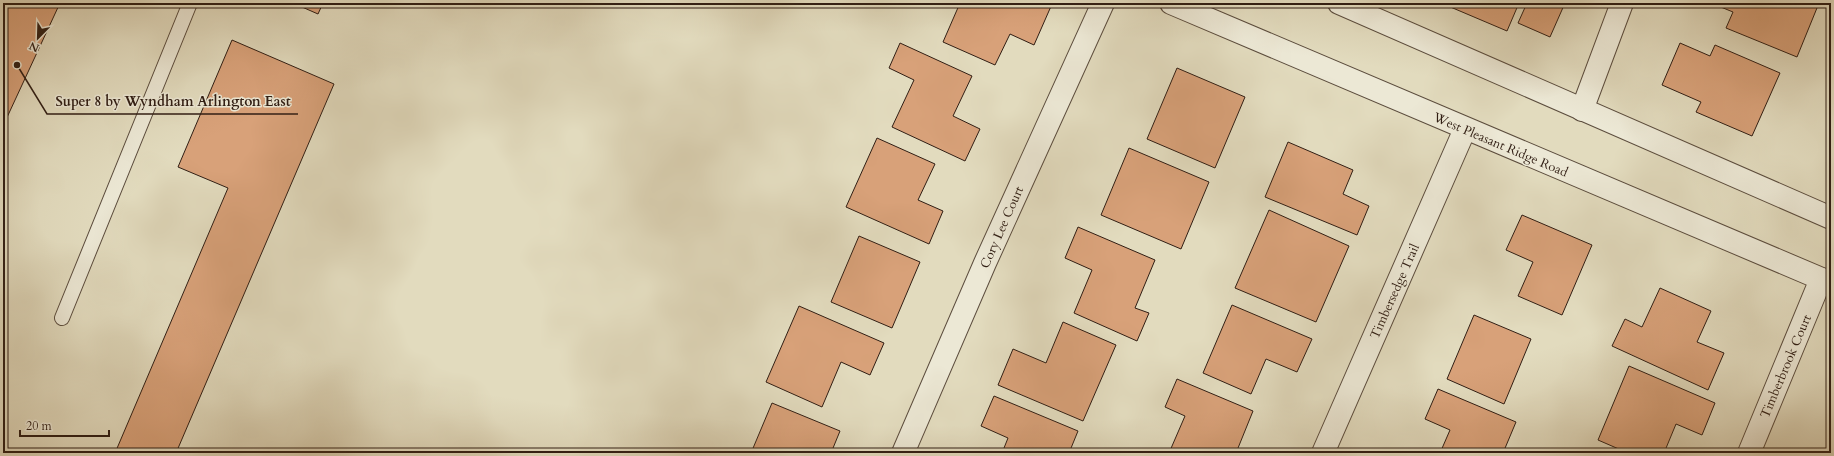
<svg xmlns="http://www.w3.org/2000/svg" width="1834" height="456" font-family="Cardo,serif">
	<rect width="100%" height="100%" fill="#e2dbbe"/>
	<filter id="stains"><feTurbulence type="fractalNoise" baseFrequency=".005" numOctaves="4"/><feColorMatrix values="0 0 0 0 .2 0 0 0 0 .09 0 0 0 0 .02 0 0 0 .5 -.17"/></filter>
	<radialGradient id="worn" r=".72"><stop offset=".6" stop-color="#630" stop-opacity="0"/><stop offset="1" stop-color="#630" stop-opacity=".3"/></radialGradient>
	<path fill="#d8a179" stroke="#301e14" d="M3,3H60L3,126Z
		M304,3H323L318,14L302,7Z
		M960,3H1051L1052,4L1034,45L1010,34L995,65L943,42Z
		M1441,3H1519L1507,31Z
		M1527,3H1565L1550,37L1518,23Z
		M1711,3H1819L1797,57L1726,28L1733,12Z
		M232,40L334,84L176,453H115L228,188L178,167Z
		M900,43L972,76L953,116L980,129L965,161L892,127L914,80L889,68Z
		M1680,43L1710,56L1715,45L1780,73L1752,136L1696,112L1701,102L1662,85Z
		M1177,68L1245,97L1215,168L1147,139Z
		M877,138L935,164L918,200L943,211L929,244L846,207Z
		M1288,142L1353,170L1343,194L1369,206L1357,235L1265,197Z
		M1129,148L1209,182L1181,249L1101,215Z
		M1269,210L1349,246L1316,322L1235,288Z
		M1522,215L1592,245L1562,315L1518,296L1533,262L1506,250Z
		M1078,227L1155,260L1135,308L1149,313L1137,341L1074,313L1092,270L1065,258Z
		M859,236L920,262L892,328L831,302Z
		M1660,288L1711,311L1697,342L1724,353L1708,390L1612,346L1625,319L1642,327Z
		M1232,305L1312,339L1297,372L1266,359L1251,394L1203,373Z
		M799,306L884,343L870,375L841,362L822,407L766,382Z
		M1474,315L1531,339L1504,404L1447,379Z
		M1063,322L1116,345L1083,421L998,385L1013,349L1046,363Z
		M1629,366L1715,403L1702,435L1676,424L1664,453H1628L1598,440Z
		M1177,379L1253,411L1236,453H1169L1185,416L1165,407Z
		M1438,389L1516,422L1503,453H1440L1450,430L1425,419Z
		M994,396L1078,431L1069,453H1002L1008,438L981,426Z
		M772,403L840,431L831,453H751Z"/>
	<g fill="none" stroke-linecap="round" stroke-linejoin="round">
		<g stroke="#5c4d3e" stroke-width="16">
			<path id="service" d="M62,318L190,3"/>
		</g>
		<g stroke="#5c4d3e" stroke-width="24">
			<path id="minor" d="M1582,110L1622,3
				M903,453L985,263L1103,3
				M1323,453L1465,129
				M1749,453L1821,279"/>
		</g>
		<g stroke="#5c4d3e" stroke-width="24">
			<path id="tertiary" d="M1171,3L1831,283
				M1339,3L1831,218"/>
		</g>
		<use href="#service" stroke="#ece8d5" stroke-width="14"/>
		<use href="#minor" stroke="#ece8d5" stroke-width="22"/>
		<use href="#tertiary" stroke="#ece8d5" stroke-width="22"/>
	</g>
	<g text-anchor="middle" stroke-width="3" stroke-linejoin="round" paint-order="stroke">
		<g font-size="13" fill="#301e14" stroke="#ece8d5">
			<text transform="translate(1501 144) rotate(23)" y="5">West Pleasant Ridge Road</text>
			<text transform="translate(1001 227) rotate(-66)" y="5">Cory Lee Court</text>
			<text transform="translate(1394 291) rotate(-66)" y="5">Timbersedge Trail</text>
			<text transform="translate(1785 366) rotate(-67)" y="5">Timberbrook Court</text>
		</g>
	</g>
	<path fill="none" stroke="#301e14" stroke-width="1.5" d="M17 65L47 114H298"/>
	<circle fill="#301e14" stroke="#ece8d5" stroke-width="1.5" cx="17" cy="65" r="4"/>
	<g font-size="14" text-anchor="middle" font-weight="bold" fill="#301e14" stroke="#ece8d5" stroke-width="3" stroke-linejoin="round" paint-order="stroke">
		<text x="173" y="106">Super 8 by Wyndham Arlington East</text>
	</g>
	<rect width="1834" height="456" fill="none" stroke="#e2dbbe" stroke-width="16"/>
	<rect x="4" y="4" width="1826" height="448" fill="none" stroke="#301e14" stroke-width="2"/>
	<rect x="8" y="8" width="1818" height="440" fill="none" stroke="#301e14"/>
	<g transform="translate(38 38) rotate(203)" stroke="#ece8d5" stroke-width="3" paint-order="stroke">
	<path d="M0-3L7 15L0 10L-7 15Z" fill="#301e14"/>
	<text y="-6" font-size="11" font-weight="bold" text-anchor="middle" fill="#301e14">N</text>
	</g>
	<path d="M20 430v6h89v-6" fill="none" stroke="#301e14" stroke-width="2"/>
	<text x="26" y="430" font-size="12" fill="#301e14" stroke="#ece8d5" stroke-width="3" paint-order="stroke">20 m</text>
	<rect width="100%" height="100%" filter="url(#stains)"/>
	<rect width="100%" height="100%" fill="url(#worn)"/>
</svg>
